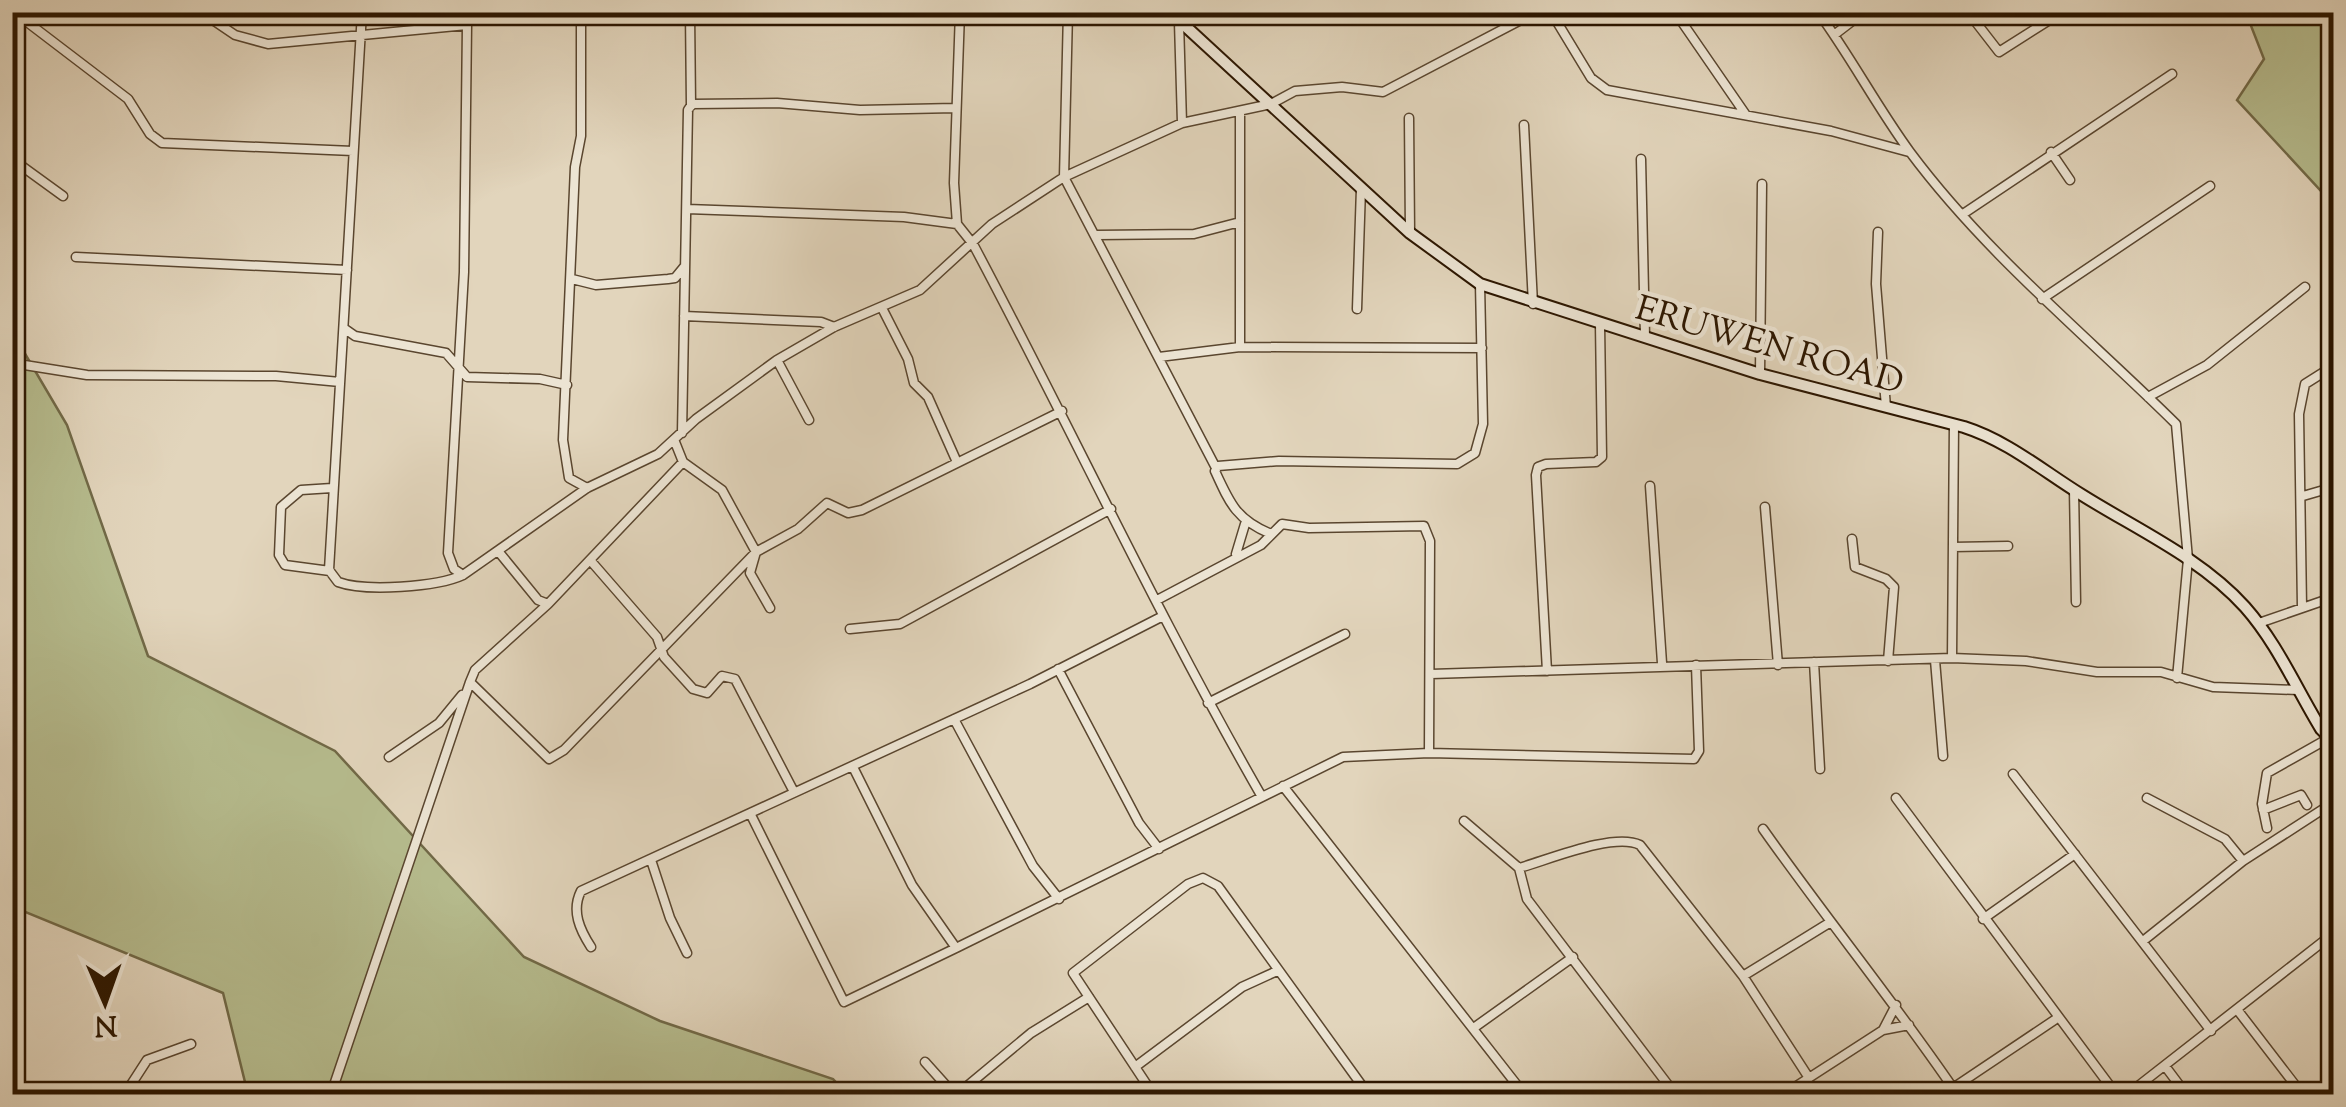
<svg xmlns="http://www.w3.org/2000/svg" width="2346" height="1107" font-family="'Sorts Mill Goudy',serif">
	<rect width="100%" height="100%" fill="#e2d5bc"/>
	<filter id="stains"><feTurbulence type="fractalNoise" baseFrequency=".002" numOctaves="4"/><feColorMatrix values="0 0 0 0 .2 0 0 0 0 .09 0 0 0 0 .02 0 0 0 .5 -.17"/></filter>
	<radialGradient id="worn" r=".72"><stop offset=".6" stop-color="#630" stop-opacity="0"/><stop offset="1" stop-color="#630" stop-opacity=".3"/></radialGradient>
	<path fill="#b6bc8e" stroke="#716947" stroke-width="2.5" d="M2246,13H2333V204L2237,100L2264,59Z
		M12,351L24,352L67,425L148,656L335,751L524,957L660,1021L833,1079L847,1094H280L245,1082L223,993L13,907Z"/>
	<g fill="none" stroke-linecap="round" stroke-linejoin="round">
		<g stroke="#5a462f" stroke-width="11">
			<path id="street" d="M14,12L128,99L150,134L162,143L353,151
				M201,12L235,35L268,44L467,25
				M362,12L329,570L338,582C365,592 437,587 463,575L587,488L658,454L696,419L777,360L834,327L920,290L992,224L1064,177L1182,123L1271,104L1295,91L1342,87L1383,92L1536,12
				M581,12V136L575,167L563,440L569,478L587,488
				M690,12L691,106
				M960,12L954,183L957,224L973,244C1071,428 1158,616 1262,797
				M1068,12L1064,177L1216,468
				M1551,12L1591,78L1607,90L1831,131L1909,152
				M1675,12L1746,115
				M1818,12C1851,57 1877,107 1910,152C1986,254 2086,335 2176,424L2188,559L2177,678
				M1968,12L1999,52L2062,12
				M1179,22L1182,123
				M1834,35L1864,12
				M1240,111V347
				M1409,118L1410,233
				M1524,125L1533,304
				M2051,152L2070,180
				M12,159L63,196
				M1641,159L1645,336
				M687,209L904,217L957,224
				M1963,214L2172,74
				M1878,232L1876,284L1886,407
				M1097,235L1194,234L1240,222
				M76,257L347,270
				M572,279L596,285L668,279L675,278L684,267
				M2042,299L2210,186
				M882,308L908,359L914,383L928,397L956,460
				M1357,309L1361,188
				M684,316L821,322L834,327
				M345,329L355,336L446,353L467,377L540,379L567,385
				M1159,357L1240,347L1482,348
				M777,360L809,420
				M12,363L87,375L276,376L340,382
				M1760,374L1762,184
				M2148,397L2207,365L2305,287
				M682,433L688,110L692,104L777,103L860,110L955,108
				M675,442L683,462L722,490L756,552L750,573L770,608
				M1650,486L1662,663
				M2074,490L2076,602
				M2303,496L2334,487
				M1765,507L1778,665
				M1271,534C1237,520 1230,504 1215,471L1218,466L1279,461L1457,464L1475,453L1483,424L1480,284
				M1852,539L1855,567L1886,579L1894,587L1888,661
				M1953,547L2008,546
				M498,551L538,600L548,604L475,670L470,682L549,759L564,750L756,552L798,529L827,503L848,513L862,510L1062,411
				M1236,554L1245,524
				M590,560L657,637L664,657L693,689L707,693L722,676L735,679L794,792
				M330,571L285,565L279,555L281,507L301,490L332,488
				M463,575L454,569L448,553L464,272L467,25L472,12
				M1157,600L1261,545L1282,524L1309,528L1424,526L1430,541L1429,753
				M548,604L683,462
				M2302,607L2299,414L2305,384L2324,372
				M2259,623L2334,597
				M850,629L900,624L1111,509
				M1952,658L1954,424
				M1935,660L1943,756
				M1814,662L1820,769
				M1058,669L1139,823L1159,849
				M1547,671L1536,475L1538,467L1546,464L1596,462L1602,457L1600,324
				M1431,674L1952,658L2026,661L2097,672H2161L2213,687L2298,690
				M1208,703L1345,634
				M954,719L1033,866L1059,899
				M389,757L439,723L462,695
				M853,767L912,885L956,948L1343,757L1429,753L1694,759L1699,751L1696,665
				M2013,774L2211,1031
				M1283,786L1524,1094
				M1896,798L2116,1094
				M2147,798L2225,839L2243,861
				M2263,810L2301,795L2307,805
				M750,813L844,1002L956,948
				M1464,821L1519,868C1548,860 1614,832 1640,845L1743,976L1829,923
				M2267,828L2262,804L2267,773L2329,738
				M1763,829C1825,917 1892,999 1953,1088
				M651,860L670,918L687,953
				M1519,868L1527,899L1675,1094
				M1983,919L2075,854
				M2143,941L2243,861L2334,802
				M591,947C580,930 571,911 581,891L1030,684L1163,616
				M1743,976L1809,1078
				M2239,1012L2302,1094
				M1475,1027L1573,957
				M1883,1030L1896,1005
				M925,1062L951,1091L960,1092L1031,1033L1089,997
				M2165,1066L2186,1094
				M1135,1067L1242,987L1277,971
				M125,1094L147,1060L191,1044
				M331,1094L470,682
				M1153,1094L1073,973L1188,884L1203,878L1218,886L1368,1094
				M1784,1094L1883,1030L1909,1025
				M1944,1094L2056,1019
				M2128,1094L2334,933"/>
		</g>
		<g stroke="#2c1600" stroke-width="14">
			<path id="secondary" d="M1170,12L1410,233L1480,284L1760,374L1964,427C2008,441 2043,471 2082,495C2136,529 2201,558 2245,607C2277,643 2296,688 2321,729L2334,742"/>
		</g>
		<use href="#street" stroke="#ece4d3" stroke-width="8"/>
		<use href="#secondary" stroke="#ece4d3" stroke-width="10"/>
	</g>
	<g text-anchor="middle" stroke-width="9" stroke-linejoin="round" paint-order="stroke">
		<g font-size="35" fill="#2c1600" stroke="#ece4d3">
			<text transform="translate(1770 344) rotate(16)" y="12">ERUWEN ROAD</text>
		</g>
	</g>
	<rect width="2346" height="1107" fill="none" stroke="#e2d5bc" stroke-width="50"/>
	<rect x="15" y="15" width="2316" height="1077" fill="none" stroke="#2c1600" stroke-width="5"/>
	<rect x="25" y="25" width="2296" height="1057" fill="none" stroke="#2c1600" stroke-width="2.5"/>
	<g transform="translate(105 1002) rotate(178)" stroke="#ece4d3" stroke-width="8" paint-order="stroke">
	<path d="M0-8L18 38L0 25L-18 38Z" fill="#2c1600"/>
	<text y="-15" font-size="28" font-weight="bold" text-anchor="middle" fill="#2c1600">N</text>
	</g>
	<rect width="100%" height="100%" filter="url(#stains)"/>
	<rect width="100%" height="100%" fill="url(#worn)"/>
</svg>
